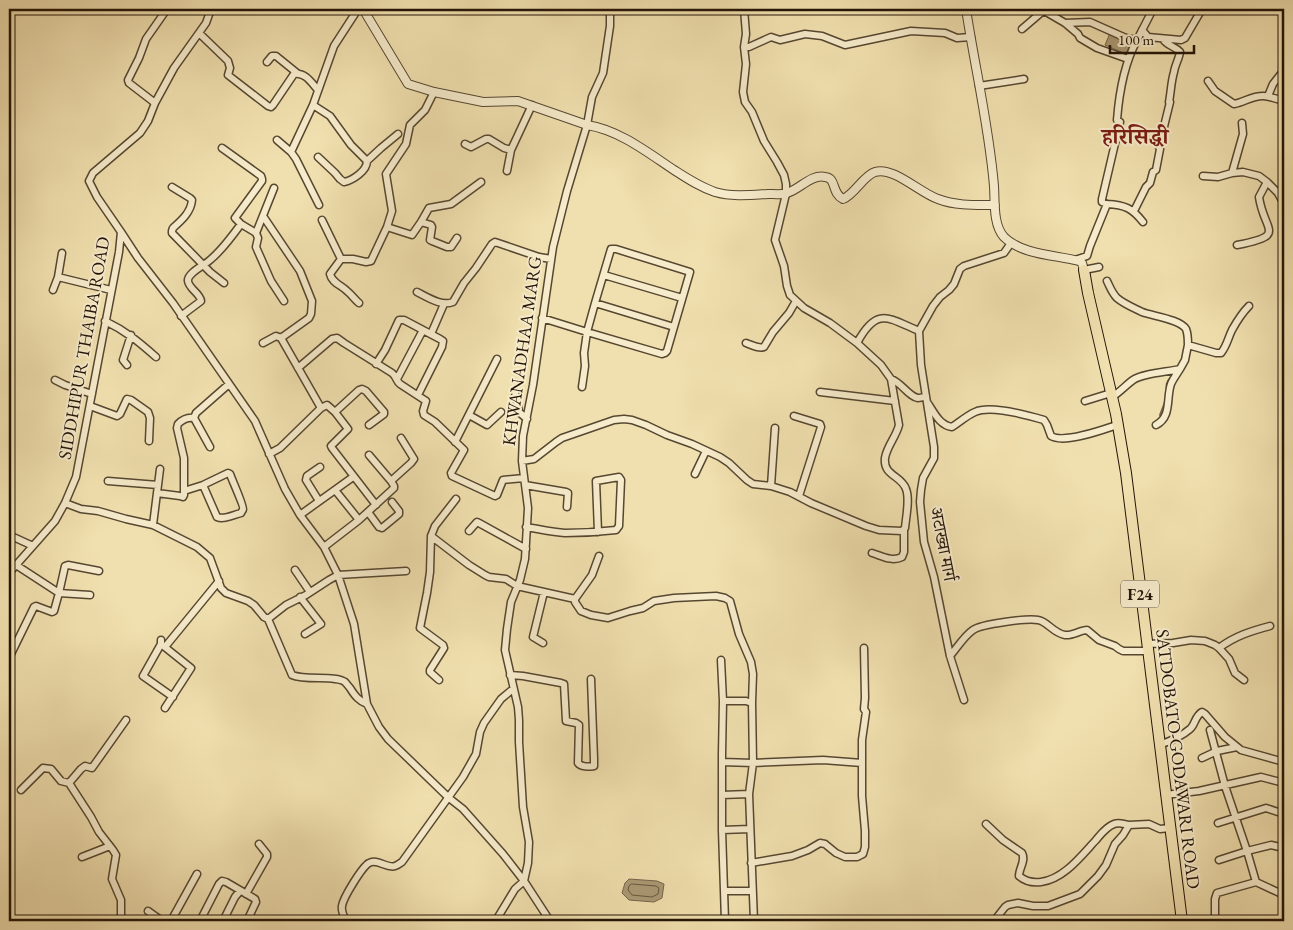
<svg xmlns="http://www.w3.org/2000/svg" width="1293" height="930" font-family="'EB Garamond','Noto Serif Devanagari',serif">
	<rect width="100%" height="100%" fill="#f1e0af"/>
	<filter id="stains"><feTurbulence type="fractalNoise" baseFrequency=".004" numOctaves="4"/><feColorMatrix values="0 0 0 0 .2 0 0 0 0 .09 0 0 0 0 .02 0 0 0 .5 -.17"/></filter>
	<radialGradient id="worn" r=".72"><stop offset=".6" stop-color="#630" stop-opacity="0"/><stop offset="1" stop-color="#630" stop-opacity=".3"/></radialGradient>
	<path fill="#ab9b76" stroke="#75654a" d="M1110,33L1131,42L1126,54L1105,45Z
		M629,879L657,881L664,884L662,898L654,902L629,900L622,893L625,883Z"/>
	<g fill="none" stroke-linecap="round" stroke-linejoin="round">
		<path stroke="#67583e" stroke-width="1" d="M632,884L656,886L659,888L658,894L652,897L632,895L628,890L629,886Z"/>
		<path stroke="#75654a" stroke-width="2" d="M1168,391C1164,385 1168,380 1172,376
			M1160,415L1165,402"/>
		<g stroke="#564731" stroke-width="9">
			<path id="minor" d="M1041,9L1065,23L1078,34L1080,38L1097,48L1128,59
				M1065,23L1090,22L1126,38L1137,40L1153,9
				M1022,29L1043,11
				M1142,30L1148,37L1181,40L1185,38L1202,9
				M199,33L228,61L230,68L228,75L268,106L271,107L273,105L294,74C305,72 311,82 318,90
				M744,47H749L771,37L780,40L805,34L822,36L845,45L911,31L945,33L957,38L971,37
				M267,62L272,56H276L297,73
				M1208,81L1215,91L1234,104C1245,102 1251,96 1263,96C1270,96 1277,100 1284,100
				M979,86L1024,79
				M1268,96L1273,84L1284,70
				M155,103L129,83L128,80L139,58L146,39L167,9
				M313,105L330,116L351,145L367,161C367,171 353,180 344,182L340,179L335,173L318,157
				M277,140L291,152L296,159L319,205
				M465,144L471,147L486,139H489L504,148L511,150
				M222,148L261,176L262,179V181L235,218L241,224
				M291,152L313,105L334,46L358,9
				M367,161L381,148L398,134
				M507,171L511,150L532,105
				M1232,173L1243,134L1242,123
				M1203,176L1218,177L1232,173L1243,172L1259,176L1267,182L1278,193L1284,204
				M172,187L190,198L192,200C191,212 182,220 173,228L172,231V233L210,272L224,283
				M1107,204C1125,205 1132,208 1143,222
				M1134,211L1146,187L1150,183L1153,172L1156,170L1160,149L1159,147L1170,102H1169C1171,92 1171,82 1174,72C1175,65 1179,59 1180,52C1175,46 1167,46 1163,39
				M263,216L300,271L312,301L311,314L309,318L281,338
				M322,220L341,259
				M421,222L431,225L432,227L430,240L432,241L447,247H451L457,238
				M387,227L412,235L421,222L429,208L451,204L481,182
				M121,232L138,258L173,303L255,421L285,489L300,515L324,547L338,575L354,624L367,704L379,727L388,739L449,798L463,809L503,854L524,881L550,921
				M256,233L258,238L256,247L271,281L284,301
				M1237,245C1288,235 1264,232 1259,197L1267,182
				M1075,260L1087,256L1090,246L1107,204L1102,202V199L1120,122L1117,120C1119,94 1124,64 1137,40
				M1084,270L1099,267
				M604,275L682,298
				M58,277L111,290
				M1107,281C1110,287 1112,293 1117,298C1124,304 1134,308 1142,312C1152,316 1180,319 1186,329C1188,334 1188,340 1188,345L1216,353H1221C1227,346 1228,338 1232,330C1237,321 1242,313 1249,306
				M53,290L58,277L62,253
				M417,292C427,297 442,307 453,302L464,283L476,268L492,244L495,242L539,257L551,259
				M359,303C355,300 352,295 347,291C341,285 332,283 330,274L341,259H353L366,262L371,261L387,227L392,211L386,174L406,144L410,125L425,110L434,92
				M595,303L674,327
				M181,316L201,301C200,293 189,289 188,281C187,273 205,265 210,260C220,252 233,235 241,224L256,233L274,188
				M542,318L587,332L662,354L665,353L667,351L690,272L616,249H611L595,303L587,332L584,353L585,366L582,387
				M105,321C126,331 139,342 156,357
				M431,334L444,304
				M263,343L276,336L281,338L321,408
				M746,343C752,345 758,349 764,347L773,332L789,313L796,301
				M857,343C877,306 888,318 919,331
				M376,364L385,350L399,320H404L440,339L443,341L442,347L418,395
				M127,365L123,360L131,335
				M298,368L332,339L337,338L344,343L392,373C397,377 396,381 400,384L426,401L423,411L424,415L435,422L464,450L451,473L452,476L495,496L497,495L503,480L524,478
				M1180,369L1185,360L1188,345
				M397,379L423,330
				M891,379C901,382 909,397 918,398C919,398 925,397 926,396
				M55,380L65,385L92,394
				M515,392L519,412L527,419
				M820,392L895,401
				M1112,397C1120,392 1126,385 1133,380C1143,373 1168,372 1180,369C1177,374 1173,379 1171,384C1166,398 1172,417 1156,425
				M1085,401L1111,393
				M927,402C934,412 939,425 952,427C960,422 966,416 975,412C990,405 1027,415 1044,420L1047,425L1051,436C1064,444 1102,430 1117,425
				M75,405L78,390
				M90,406L117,416L120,414L127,399L131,400L148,412L150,418L149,441
				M335,412L359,390L362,389L366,391L384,412V414L369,425
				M469,415L487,425L501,412
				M794,416L820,424L821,427L799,496
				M194,418L196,413L229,384
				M455,442L497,359
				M269,454L280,448L321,408L327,405L335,412L348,429L331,446L332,448L376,505
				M369,455L391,481
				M522,461L534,459L556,442L562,438L614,420L624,419L632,420L646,425L667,435L692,444L720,457L729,463L747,480L753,484L771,486L790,492L811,503L866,526L879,530L902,531L905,528C906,517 910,499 906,489C901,475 883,476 885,458C887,446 896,437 899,425L891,379L881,365L857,343L830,323L804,308L790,295L787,286L784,266L775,240L786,194V184L784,175L777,162L764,141L752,112L745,102L743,92L746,64L744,47L746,34L744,9
				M695,474L706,451
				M108,481L158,485
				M525,485L566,492L568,493L567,507
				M771,486L775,428
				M335,490L359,520
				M184,491L203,485L228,473L230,474C232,480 244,506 243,509C243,511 241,512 241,513C233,515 224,520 217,517L203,485
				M157,493L180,496L183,497L184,495V458L177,428L178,424C182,420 188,417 194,418L210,447
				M319,501L306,480L307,476L320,467
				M65,503L81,509L98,511L126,519L153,525L197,547L210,558L221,588L226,593L248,601L254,605L264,617L268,619L286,605L306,595L329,580L338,575L406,571
				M368,512L379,527L382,528L399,514V511L392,502
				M300,515L353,477
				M153,525L160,469
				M526,527C539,529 552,532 565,533C582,533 599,532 616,530L619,526L621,480L619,477L596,481L598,532
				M469,531L477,522L479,523L526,549
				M9,535L33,546
				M431,536L435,526L456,499
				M324,547L359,520L394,488V486L391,481L411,463L414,459L401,438
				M872,553C882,556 892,562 902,557L904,552V530
				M16,565L59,593L90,595
				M295,570L310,592
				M9,573L55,521L65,503L76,477L119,252L121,232L97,197L89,181L93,173L140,133L148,121L155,103L174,68L206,23L211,9
				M300,597L321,624L305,634
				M575,599L592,575L599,556
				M268,619L292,675C306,681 335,675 345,682C346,683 349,687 350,688C355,696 359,701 367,704
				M161,640V644L191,668L165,708
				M543,643L533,637L544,592
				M161,644L143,676L173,697
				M1147,644L1173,643L1191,640L1205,641L1215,645L1219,648L1229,659L1235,673L1244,680
				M165,647L219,581
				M1219,648C1235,636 1251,631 1270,626
				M950,656C957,648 964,636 973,630C981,624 1028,618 1038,620C1047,621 1053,633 1065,635C1073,636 1080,630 1087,630L1099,640L1115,646L1119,649L1123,651H1147
				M9,658L34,607L36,606L52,612L54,611L59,593L65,566L68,565L99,571
				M721,660L723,701L722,754V830L725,921
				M510,675L523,676L561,683L564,684L566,721L576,723L579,725L578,763C581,767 589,767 594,766V759L591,679
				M439,680L430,672V670L444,648L443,645L420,628L427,593L430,572L431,536L469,565L485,575L489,577L506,579L517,586L575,599V602L581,611L591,615L608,618L630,611L643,608L654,601L674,598L716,596L725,598L730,601L739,634L751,662L753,674L752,703L746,701H723
				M964,700L950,656L934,577L924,542L920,502L921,490L923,478L934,458V447L921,365L919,331L933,306L940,297L949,290L954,284L960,269L964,266L1004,253L1011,243
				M1210,730L1225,786L1247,851L1219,860
				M1159,745C1168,742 1182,736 1190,729C1195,725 1195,716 1202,712L1205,714L1225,737L1241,750L1284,762
				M1202,758L1217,751L1237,747
				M722,762L753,763L752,703
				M69,783L81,769L85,766L92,768L126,720
				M21,790L43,768L51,769L61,781L69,783L91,817L99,832L113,850L116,855L112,879L121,900V921
				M722,795L749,794
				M1165,795L1199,791L1261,777L1284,783
				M1218,823L1266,808L1284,814
				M986,824L1003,840L1022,853C1026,861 1019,868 1019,876C1026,882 1033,883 1041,882C1064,879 1081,856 1096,840C1101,834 1106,827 1114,824C1119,822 1123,824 1129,825
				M722,830L750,829
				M82,857L110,846
				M751,863L792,856L808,850L820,843L825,844L836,853L845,857H857L863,854L865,847V831L862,796V740L866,712L864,709L865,698L864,648
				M524,881L528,863L529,842L523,807L519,742V720L518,707L505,650L507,629L511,602L520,580L525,559L528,508L522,461L523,436L533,385L553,247L567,191L587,125L592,97L603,73L610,26V9
				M1256,882L1247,851L1271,845L1284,848
				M725,891H752
				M246,894L267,857V854L259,844
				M148,911L162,921
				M171,921L197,874
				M200,921L219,884L222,881L226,882L255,899L256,902L247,921
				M223,921L235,897L240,891
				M346,921C344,917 341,911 342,906C343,898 362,867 369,863C377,858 387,869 395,866C398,865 400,863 402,862L463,777L476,754L480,732L484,723L501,699L513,689
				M496,921L498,917L515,889L524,881
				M754,921L749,794L753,763L823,760L862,763
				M994,921L1005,907L1008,905L1018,903L1033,906H1048L1080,894L1098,876L1106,865L1115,844L1123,835L1129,825L1149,824L1160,829L1170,828
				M1215,921V899L1217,893L1256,882L1284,895"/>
		</g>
		<g stroke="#564731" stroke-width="10">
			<path id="tertiary" d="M363,9L408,84L434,92L483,102L518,101L587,125C619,130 647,152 674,170C688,179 700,187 715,192C732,197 751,195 768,194C774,194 782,195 787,193C800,189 811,174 825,177C837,178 831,193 843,199C855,194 863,176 875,172C893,166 920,193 938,199C956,206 976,205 995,205
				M966,9C975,68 989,126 994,186C995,202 993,225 1004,237C1022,255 1056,255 1079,261L1082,263L1084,270"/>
		</g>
		<g stroke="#231407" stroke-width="12">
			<path id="primary" d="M1084,270L1088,293L1116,414L1126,473L1182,921"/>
		</g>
		<use href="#minor" stroke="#f6ebcb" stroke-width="6"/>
		<use href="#tertiary" stroke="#f6ebcb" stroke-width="8"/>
		<use href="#primary" stroke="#f1e0af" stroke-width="10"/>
	</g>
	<g text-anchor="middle" stroke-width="4" stroke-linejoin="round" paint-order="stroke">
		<rect fill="#f6ebcb" stroke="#625442" stroke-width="1" x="1121" y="580.5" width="38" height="27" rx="4"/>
		<g font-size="16" font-weight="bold" fill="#231407">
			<text x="1140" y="600">F24</text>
		</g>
		<g font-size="18" fill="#231407" stroke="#f6ebcb">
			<text transform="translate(84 348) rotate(-80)" y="6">SIDDHIPUR THAIBA ROAD</text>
			<text transform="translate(522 351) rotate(-82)" y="6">KHWANADHAA MARG</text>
			<text transform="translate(943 544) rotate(79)" y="6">अटाख्वा मार्ग</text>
			<text transform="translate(1178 759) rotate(83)" y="6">SATDOBATO-GODAWARI ROAD</text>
		</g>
		<g font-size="22" font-weight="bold" fill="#7a1f14" stroke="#f6ebcb">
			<text x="1135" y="144">हरिसिद्धी</text>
		</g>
	</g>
	<rect width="1293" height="930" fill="none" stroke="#f1e0af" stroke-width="30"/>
	<rect x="10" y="10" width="1273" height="910" fill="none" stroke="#231407" stroke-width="2.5"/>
	<rect x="15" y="15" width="1263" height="900" fill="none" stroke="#231407"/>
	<path d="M1110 45v8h84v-8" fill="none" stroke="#231407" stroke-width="2.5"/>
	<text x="1118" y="45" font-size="15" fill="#231407" stroke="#f6ebcb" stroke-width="4" paint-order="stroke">100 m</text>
	<rect width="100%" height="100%" filter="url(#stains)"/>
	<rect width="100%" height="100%" fill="url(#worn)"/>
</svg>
